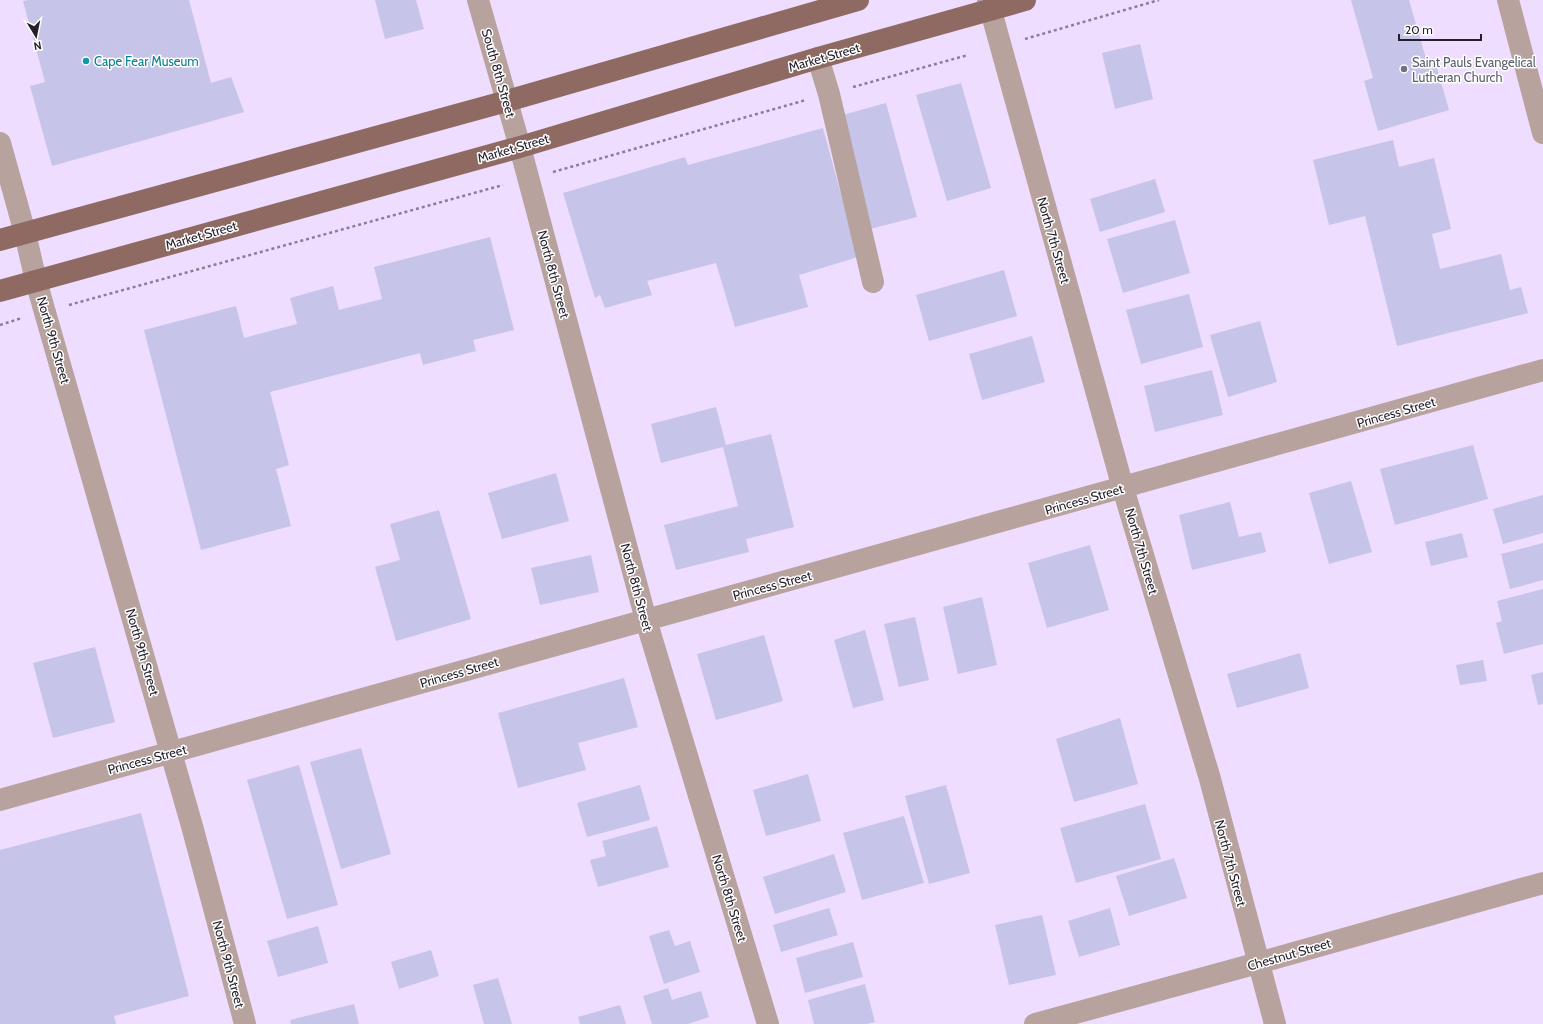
<svg xmlns="http://www.w3.org/2000/svg" width="1543" height="1024" font-family="Cabin,sans-serif">
	<rect width="100%" height="100%" fill="#edf"/>
	<path fill="#c6c4e8" d="M28,0H189L211,83L231,77L244,112L52,166L30,86L45,82L23,1Z
		M375,0H416L424,29L385,39Z
		M1351,0H1409L1426,59L1434,58L1449,110L1378,131L1364,81L1373,78Z
		M1140,44L1153,99L1115,109L1102,53Z
		M961,83L991,188L947,201L916,95Z
		M886,103L917,217L870,229L839,116Z
		M823,128L858,257L799,275L808,307L735,327L716,263L647,281L652,295L605,308L600,295L595,298L563,193L685,157L688,165Z
		M1393,140L1399,167L1434,158L1451,229L1432,234L1440,269L1501,254L1510,290L1521,287L1528,313L1397,346L1365,216L1329,225L1313,160Z
		M1155,179L1165,212L1100,232L1090,199Z
		M1175,220L1190,273L1123,293L1107,239Z
		M490,237L514,330L473,340L476,351L423,365L420,353L270,392L289,465L276,469L291,526L201,550L144,330L236,306L244,338L297,324L290,298L333,286L339,310L382,299L374,267Z
		M1004,270L1017,316L929,341L916,295Z
		M1189,294L1203,347L1141,364L1126,310Z
		M1260,321L1277,382L1228,397L1210,335Z
		M1032,336L1045,382L982,400L969,354Z
		M1212,370L1223,415L1155,432L1144,386Z
		M716,407L726,445L771,434L794,527L746,539L749,552L676,570L664,525L738,506L723,447L661,463L651,424Z
		M1473,445L1488,499L1395,525L1380,469Z
		M556,473L569,521L502,539L488,493Z
		M1351,481L1372,552L1329,564L1309,493Z
		M1543,495V533L1503,544L1493,509Z
		M1230,502L1239,537L1261,532L1266,552L1192,570L1179,515Z
		M439,510L471,619L396,641L375,567L400,560L390,524Z
		M1462,533L1468,557L1431,566L1425,542Z
		M1543,543V580L1510,589L1501,554Z
		M1090,545L1109,610L1047,628L1028,563Z
		M591,555L599,592L540,605L531,568Z
		M1543,589V644L1504,654L1496,623L1502,621L1497,601Z
		M982,597L997,665L958,674L943,607Z
		M915,617L929,680L899,687L884,624Z
		M865,630L884,700L853,708L834,640Z
		M764,635L783,701L716,720L697,654Z
		M95,647L115,722L53,738L33,663Z
		M1300,653L1309,688L1237,708L1227,674Z
		M1483,660L1487,681L1460,685L1456,665Z
		M1543,672V704L1538,705L1531,675Z
		M624,678L638,727L578,743L586,770L518,788L498,713Z
		M1120,718L1138,784L1074,802L1056,739Z
		M361,748L391,854L341,869L310,762Z
		M299,765L338,905L287,919L247,780Z
		M808,774L821,821L766,836L753,790Z
		M640,785L650,820L587,837L577,803Z
		M946,785L970,873L929,884L905,796Z
		M1145,804L1161,859L1076,883L1060,828Z
		M141,813L189,996L114,1016L116,1024H0V850Z
		M904,816L924,883L862,900L843,833Z
		M657,826L669,867L598,887L590,860L606,856L602,841Z
		M834,854L846,892L775,914L763,877Z
		M1174,858L1187,898L1129,916L1116,876Z
		M829,908L838,935L781,952L773,925Z
		M1110,908L1120,945L1079,957L1068,921Z
		M1042,915L1056,975L1009,985L995,925Z
		M318,926L328,963L278,977L267,941Z
		M669,930L675,946L690,941L700,972L664,984L649,936Z
		M853,942L863,977L805,993L796,958Z
		M431,950L439,976L399,989L391,962Z
		M498,978L512,1024H484L473,985Z
		M865,984L875,1022L867,1024H814L808,1000Z
		M668,988L672,1000L701,991L709,1017L688,1024H652L643,996Z
		M354,1004L359,1024H291L290,1020Z
		M620,1005L626,1024H580L578,1017Z"/>
	<g fill="none" stroke-linecap="round" stroke-linejoin="round">
		<path stroke="#8a7e95" stroke-width="2.5" stroke-dasharray="3 3" stroke-linecap="butt" d="M1025,39L1159,0
			M853,87L968,55
			M553,172L806,100
			M69,305L503,185
			M0,325L22,318"/>
		<path stroke="#b7a29e" stroke-width="22" d="M478,0L520,147L646,620L768,1024
			M988,0L1123,488L1210,779L1275,1024
			M1508,0L1543,133
			M818,58L829,94L873,282
			M0,143L25,233L36,281L192,826L245,1024
			M0,800L1543,370
			M1035,1024L1258,963L1543,883"/>
		<path stroke="#8e6a63" stroke-width="22" d="M0,240L507,101L858,0
			M0,291L520,147L818,58L1025,0"/>
	</g>
	<circle fill="#0f9aa8" stroke="#fff" stroke-width="1.5" cx="86" cy="61" r="4"/>
	<circle fill="#6b7280" stroke="#fff" stroke-width="1.5" cx="1404" cy="69" r="4"/>
	<g text-anchor="middle" stroke-width="3" stroke-linejoin="round" paint-order="stroke">
		<g font-size="13" fill="#251f2b" stroke="#fff">
			<text transform="translate(824 57) rotate(-16)" y="5">Market Street</text>
			<text transform="translate(499 73) rotate(74)" y="5">South 8th Street</text>
			<text transform="translate(513 148) rotate(-16)" y="5">Market Street</text>
			<text transform="translate(201 235) rotate(-16)" y="5">Market Street</text>
			<text transform="translate(1054 240) rotate(74)" y="5">North 7th Street</text>
			<text transform="translate(554 274) rotate(75)" y="5">North 8th Street</text>
			<text transform="translate(54 340) rotate(74)" y="5">North 9th Street</text>
			<text transform="translate(1396 412) rotate(-16)" y="5">Princess Street</text>
			<text transform="translate(1084 499) rotate(-16)" y="5">Princess Street</text>
			<text transform="translate(1142 551) rotate(74)" y="5">North 7th Street</text>
			<text transform="translate(772 585) rotate(-15)" y="5">Princess Street</text>
			<text transform="translate(637 587) rotate(75)" y="5">North 8th Street</text>
			<text transform="translate(143 652) rotate(74)" y="5">North 9th Street</text>
			<text transform="translate(459 672) rotate(-16)" y="5">Princess Street</text>
			<text transform="translate(147 759) rotate(-15)" y="5">Princess Street</text>
			<text transform="translate(1231 863) rotate(75)" y="5">North 7th Street</text>
			<text transform="translate(730 898) rotate(73)" y="5">North 8th Street</text>
			<text transform="translate(1289 954) rotate(-16)" y="5">Chestnut Street</text>
			<text transform="translate(229 964) rotate(75)" y="5">North 9th Street</text>
		</g>
		<g font-size="13" fill="#0d838f" stroke="#fff" text-anchor="start">
			<text x="94" y="66">Cape Fear Museum</text>
		</g>
		<g font-size="13" fill="#5b616d" stroke="#fff" text-anchor="start">
			<text x="1412" y="67">Saint Pauls Evangelical<tspan x="1412" dy="15">Lutheran Church</tspan></text>
		</g>
	</g>
	<g transform="translate(36 36) rotate(170)" stroke="#ffffff" stroke-width="3" paint-order="stroke">
	<path d="M0-3L7 15L0 10L-7 15Z" fill="#251f2b"/>
	<text y="-6" font-size="11" font-weight="bold" text-anchor="middle" fill="#251f2b">N</text>
	</g>
	<path d="M1399 34v6h82v-6" fill="none" stroke="#251f2b" stroke-width="2"/>
	<text x="1405" y="34" font-size="12" fill="#251f2b" stroke="#ffffff" stroke-width="3" paint-order="stroke">20 m</text>
</svg>
